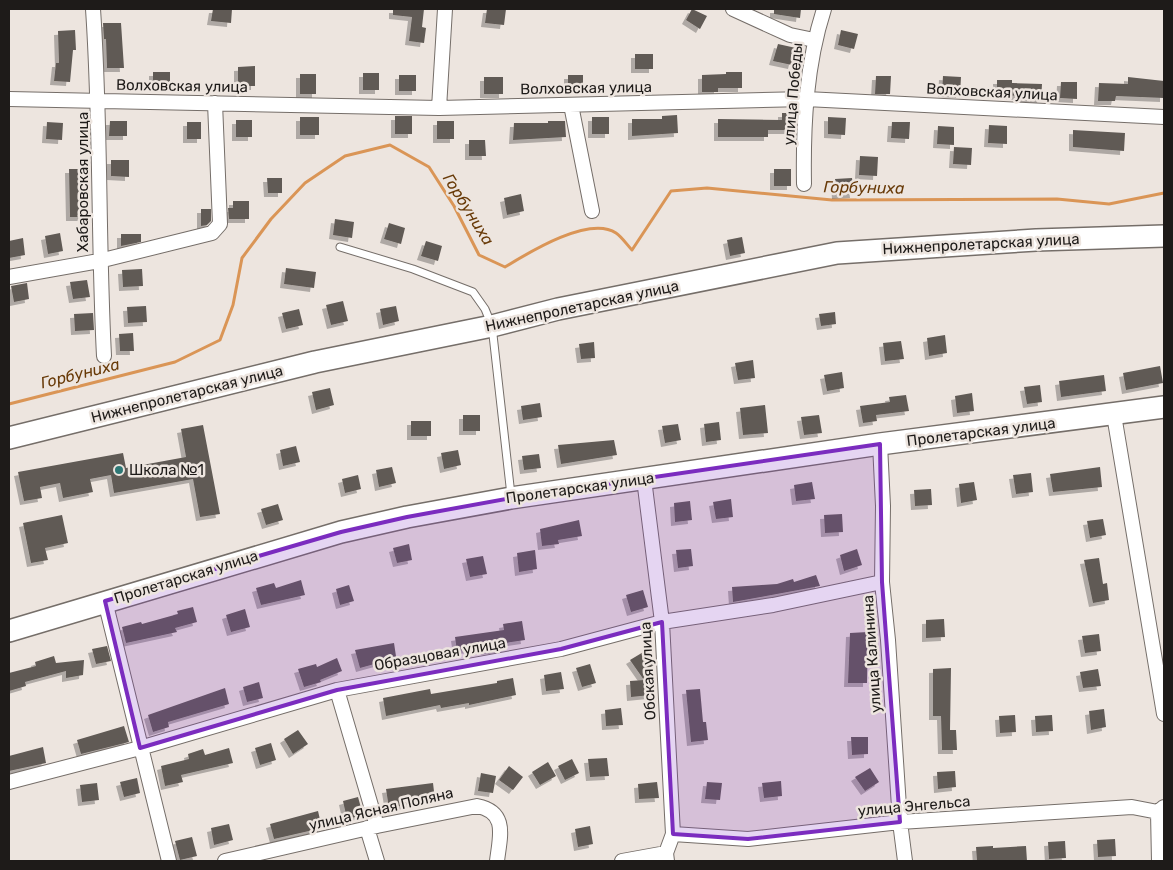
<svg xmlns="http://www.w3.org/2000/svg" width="1173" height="870" font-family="Rubik,sans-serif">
	<defs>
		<filter id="shadow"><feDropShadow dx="-4" dy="4" stdDeviation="0" flood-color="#0004"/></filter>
	</defs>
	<rect width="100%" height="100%" fill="#ede5df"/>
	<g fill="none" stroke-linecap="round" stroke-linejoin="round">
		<path stroke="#da9556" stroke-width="3" d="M9,404L175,362L220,340L233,305L242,258L271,219L305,183L345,156L390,145L429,167L454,206L479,255L505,267C528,253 589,215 616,233C622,237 627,245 632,250L671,191L707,188L832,200L1057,199L1109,204L1164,193"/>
	</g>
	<path fill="#605a55" filter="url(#shadow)" d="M213,9H232L231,23L211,21Z
		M393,9H424L422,27L426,28L424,43L409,41L412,17L393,15Z
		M487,9H506L504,25L485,23Z
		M692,9L707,16L700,29L686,20Z
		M774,9H801L800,18L774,14Z
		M103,23H121L124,68H107L106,39H104Z
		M75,30L76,50H73L70,82L54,81L56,63H59L58,31Z
		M841,30L858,34L854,49L838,45Z
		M778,44L796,48L792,65L773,61Z
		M635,54H653V69H635Z
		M255,66V86H238V67Z
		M153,72H170V88H153Z
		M726,72H742V88H718V92H702V75L726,74Z
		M363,73H379V90H363Z
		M300,74H316V94H300Z
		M399,75H416V91H399Z
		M568,75H583V90H568Z
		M876,76H891L890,94H875Z
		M943,76L961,77L960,94L942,93Z
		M484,77H503V94H484Z
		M1128,77L1164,81V98L1116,96L1115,101H1098L1099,83L1128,84Z
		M997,80H1012V83L1042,84L1041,101L1023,100L1024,96L997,95Z
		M1061,82H1077V99L1060,98Z
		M782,113H797L796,130H768V137H718V119L782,120Z
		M677,115L678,133L632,136V119H662V116Z
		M395,116H412V134H395Z
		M300,117H319V135H300Z
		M592,117H609V134H592Z
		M828,117L846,118L845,135L828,134Z
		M236,120H252V137H236Z
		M110,121H127V136H109Z
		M437,121H454V139H437Z
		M548,121H565L566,137L513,140L514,123H548Z
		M47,122L63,123L62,140L46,139Z
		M187,122H201V139H187Z
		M892,122H910L909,139L891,138Z
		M989,125L1007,126V144L988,143Z
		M938,126L954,127V145L937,144Z
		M1073,130L1125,133L1124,151L1073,147Z
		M469,140H485L486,156H469Z
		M954,147L972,148L971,165L953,164Z
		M860,156L878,157L877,176L859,175Z
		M111,160H129V177L111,176Z
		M69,169H88L86,217H70Z
		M774,169H791V186H774Z
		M267,178H282V193H268Z
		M852,178L854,194L836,195L835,179Z
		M521,194L524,211L507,215L504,198Z
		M233,201H249V219H229L228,208H233Z
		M201,209H211V221L207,225L201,226Z
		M335,219L354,222L352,238L333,235Z
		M389,223L405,228L401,244L384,239Z
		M60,233L63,251L48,254L45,236Z
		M121,234H141V242L121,246Z
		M742,237L745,253L730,256L727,240Z
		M23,238L25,255L9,258V241Z
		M426,241L442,246L438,261L421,256Z
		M286,268L316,272L314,288L284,284Z
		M142,269L143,286L123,287L122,270Z
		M87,280L90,297L73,299L70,282Z
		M27,283L29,299L14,302L11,286Z
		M343,301L348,321L331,325L326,305Z
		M146,306L147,322L128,323L127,307Z
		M396,306L399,321L383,325L380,309Z
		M299,309L303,325L286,329L282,313Z
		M835,312L836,324L821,326L819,314Z
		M93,313L94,330L75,331L74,314Z
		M133,333L134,351H120L119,334Z
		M945,335L947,353L929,356L927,338Z
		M901,341L904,359L885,361L883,343Z
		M594,342L595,358L581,359L579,344Z
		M753,360L755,378L738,380L735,363Z
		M1160,366L1163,383L1126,390L1123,373Z
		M842,372L844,388L827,391L824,375Z
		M1104,375L1106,391L1061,397L1059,381Z
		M1040,385L1042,402L1027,404L1024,387Z
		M330,388L334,405L316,410L312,392Z
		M972,393L974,411L957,413L955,396Z
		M906,395L909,411L876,415L877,421L863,423L860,406L890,402L889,397Z
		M540,403L542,417L523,420L521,406Z
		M765,405L768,433L743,435L740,408Z
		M463,415H480V431H463Z
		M819,415L822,433L804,435L801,417Z
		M411,421H431V436H411Z
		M719,422L721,440L706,442L704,424Z
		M678,424L681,440L665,443L662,426Z
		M203,425L220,514L200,517L193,479L114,493L111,475L90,479L93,492L63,498L60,483L40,487L42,498L24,501L18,472L123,453L126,468L186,457L181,429Z
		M614,440L617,455L561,464L558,445Z
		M296,446L300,462L283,466L280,450Z
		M458,450L461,465L444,469L441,453Z
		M539,454L541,468L524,470L522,456Z
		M392,467L396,483L379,487L376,470Z
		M1100,467L1102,487L1053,492L1050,474Z
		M1031,473L1033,492L1016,494L1013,475Z
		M358,475L361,489L345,493L342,479Z
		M812,482L815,499L796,501L794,485Z
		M974,482L977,500L961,503L959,484Z
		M931,489L932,505L915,506L914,490Z
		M731,499L733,517L716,519L713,502Z
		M690,501L692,520L675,522L674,503Z
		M278,504L283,520L266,525L261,509Z
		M842,514L843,532L825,533L824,515Z
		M62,515L68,543L45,548L48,560L31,563L23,523Z
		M1103,519L1106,535L1090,538L1087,521Z
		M579,520L582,536L558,540L559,544L542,546L540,529Z
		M409,544L412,560L397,563L393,548Z
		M691,549L693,566L678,568L676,550Z
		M857,549L862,565L844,571L840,555Z
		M535,550L537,569L519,572L517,553Z
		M483,556L487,574L470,577L466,559Z
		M1099,558L1103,584L1107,583L1109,600L1093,603L1084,560Z
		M816,575L820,586L733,602L732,587L777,584L793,579L794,582Z
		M301,580L305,595L261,605L256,588L274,583L276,588Z
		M349,585L354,601L340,605L336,589Z
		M643,590L648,607L631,612L626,595Z
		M193,607L197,622L175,628L177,632L126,643L122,627L141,622L142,624L178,614L177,611Z
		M245,609L250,627L231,632L226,615Z
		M944,619L945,637L926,638V620Z
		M522,621L525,640L499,644L500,649L485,651L484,647L457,651L455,637L504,630L503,624Z
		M868,632L867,683H848L850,633Z
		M1099,634L1101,651L1085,653L1082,636Z
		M394,643L397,663L379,666L378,663L360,668L355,650Z
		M107,646L111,661L96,664L92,649Z
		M645,651L654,665L649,668L651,695L631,697L630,681L644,680L630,660Z
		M54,656L56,663L84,660L83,675L66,678V671L25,682L26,686L9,691V673L36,666L35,662Z
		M337,658L342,671L320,680L321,682L304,687L298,669L316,664L317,667Z
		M590,664L596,683L582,687L576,668Z
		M951,668L950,730H956L957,750H942L941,716H933V669Z
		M1098,669L1101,686L1083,688L1080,672Z
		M561,672L564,689L546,691L544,675Z
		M513,678L516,695L469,705V703L441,708L440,705L386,716L383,698L430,689L431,694L497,683V681Z
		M259,682L263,698L247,702L243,687Z
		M225,688L229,704L168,722L169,727L153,732L148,715Z
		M700,689L703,722H706L708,740L691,742L686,690Z
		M621,708L623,725L606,726L605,710Z
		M1104,709L1106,727L1091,730L1089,711Z
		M1015,715L1016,732L1000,733L999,716Z
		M1052,715L1053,731L1036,732L1035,716Z
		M124,726L129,742L81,754L77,740Z
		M298,730L308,744L293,754L284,739Z
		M851,737H868V754L852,755Z
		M271,743L276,760L260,765L255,748Z
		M43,747L46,763L9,771V756Z
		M229,748L233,763L181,775L183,782L165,786L161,766L189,759L188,754L203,749L205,755Z
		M607,758L609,776L590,777L588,759Z
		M572,759L579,773L565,780L558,766Z
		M548,762L556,776L540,785L532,772Z
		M509,766L523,777L513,790L499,780Z
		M870,768L879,782L865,791L855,777Z
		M955,771L956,787L938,789L937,772Z
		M481,773L496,776L493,793L478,791Z
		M137,778L140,793L124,797L120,782Z
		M781,781L782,796L764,798L762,783Z
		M657,782L659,798L639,799L638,784Z
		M707,782L722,783L720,800L705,799Z
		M97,783L99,800L82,802L80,785Z
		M433,783L435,800L389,808L386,789Z
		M358,797L363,815L347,819L343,801Z
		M318,811L322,828L274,839L270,824Z
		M229,824L233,840L214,845L211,828Z
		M590,826L593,844L578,847L575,829Z
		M192,837L197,856L180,860L175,841Z
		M1115,839L1116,856L1098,857L1097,840Z
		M1065,841L1066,858L1049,859L1048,842Z
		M993,846V848L1026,846L1027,861H977L976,847Z"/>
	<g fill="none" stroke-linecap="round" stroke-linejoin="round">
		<g stroke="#756e69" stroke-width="9">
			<path id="service" d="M340,247L413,269L473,292L485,309L492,326L511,495"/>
		</g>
		<g stroke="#756e69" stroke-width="16">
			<path id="minor" d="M93,9C101,124 98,240 104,356
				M733,9L790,35L814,40
				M9,99L439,108L806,99L1164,117
				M571,105L592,211
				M439,108L445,9
				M804,184C803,125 806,65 824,9
				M9,277L99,261L212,233L220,224L215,103
				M1114,415L1164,714
				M880,444L883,506L882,582L888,640L900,822L905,861
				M644,479L662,622L673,834L666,853L667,861
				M105,601L169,861
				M337,690L377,826
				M9,782L140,748L337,690L561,649L662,622L773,605L882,582
				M367,828L377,861
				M673,834L748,839L900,822L1132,807L1158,812
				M225,861L377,826L477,806C508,812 500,836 497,861
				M622,861L666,853
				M1159,861L1158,812L1164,807"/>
		</g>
		<g stroke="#756e69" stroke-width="24">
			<path id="primary" d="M9,438L315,362L492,326L558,309L837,253L1036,240L1164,236
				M9,631L341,532L407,517L511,498L880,444L1164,407"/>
		</g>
		<use href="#service" stroke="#fff" stroke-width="7"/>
		<use href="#minor" stroke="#fff" stroke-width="14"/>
		<use href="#primary" stroke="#fff" stroke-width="21"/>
	</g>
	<path fill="#7b2cbf" fill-opacity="0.2" stroke="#7b2cbf" stroke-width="4" stroke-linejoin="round" d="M880,444L882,582L900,822L748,839L673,834L662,622L561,649L337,690L140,748L105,601L341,532L407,517L511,498Z"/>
	<circle fill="#2f7876" stroke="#ede5df" stroke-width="2" cx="119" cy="470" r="5"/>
	<g text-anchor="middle" stroke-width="5" stroke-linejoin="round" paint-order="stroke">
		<g font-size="15" fill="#1e1b19" stroke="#ede5df">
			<text transform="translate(182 86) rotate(1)" y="5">Волховская улица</text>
			<text transform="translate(586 88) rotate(-1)" y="5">Волховская улица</text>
			<text transform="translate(992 92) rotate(3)" y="5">Волховская улица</text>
			<text transform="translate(793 94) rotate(-85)" y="5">улица Победы</text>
			<text transform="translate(83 182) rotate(-90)" y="5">Хабаровская улица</text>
			<text transform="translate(981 244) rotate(-3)" y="5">Нижнепролетарская улица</text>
			<text transform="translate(582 306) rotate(-12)" y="5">Нижнепролетарская улица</text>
			<text transform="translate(187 394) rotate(-14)" y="5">Нижнепролетарская улица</text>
			<text transform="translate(981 432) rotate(-7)" y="5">Пролетарская улица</text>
			<text transform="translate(580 488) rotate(-8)" y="5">Пролетарская улица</text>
			<text transform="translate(186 577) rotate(-17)" y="5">Пролетарская улица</text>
			<text transform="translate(440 654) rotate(-10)" y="5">Образцовая улица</text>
			<text transform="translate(872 654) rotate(-94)" y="5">улица Калинина</text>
			<text transform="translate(648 671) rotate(-93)" y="5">Обская улица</text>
			<text transform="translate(914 806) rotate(-5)" y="5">улица Энгельса</text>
			<text transform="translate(381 809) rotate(-13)" y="5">улица Ясная Поляна</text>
		</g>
		<g font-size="15" fill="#1e1b19" stroke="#ede5df" text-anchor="start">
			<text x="129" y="475">Школа №1</text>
		</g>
		<g font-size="16" font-style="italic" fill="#683a08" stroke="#ede5df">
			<text transform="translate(864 187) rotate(1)" y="6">Горбуниха</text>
			<text transform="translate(469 209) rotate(58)" y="6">Горбуниха</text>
			<text transform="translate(80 373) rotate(-14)" y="6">Горбуниха</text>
		</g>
	</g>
	<rect width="1173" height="870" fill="none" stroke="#1e1b19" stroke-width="20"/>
</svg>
